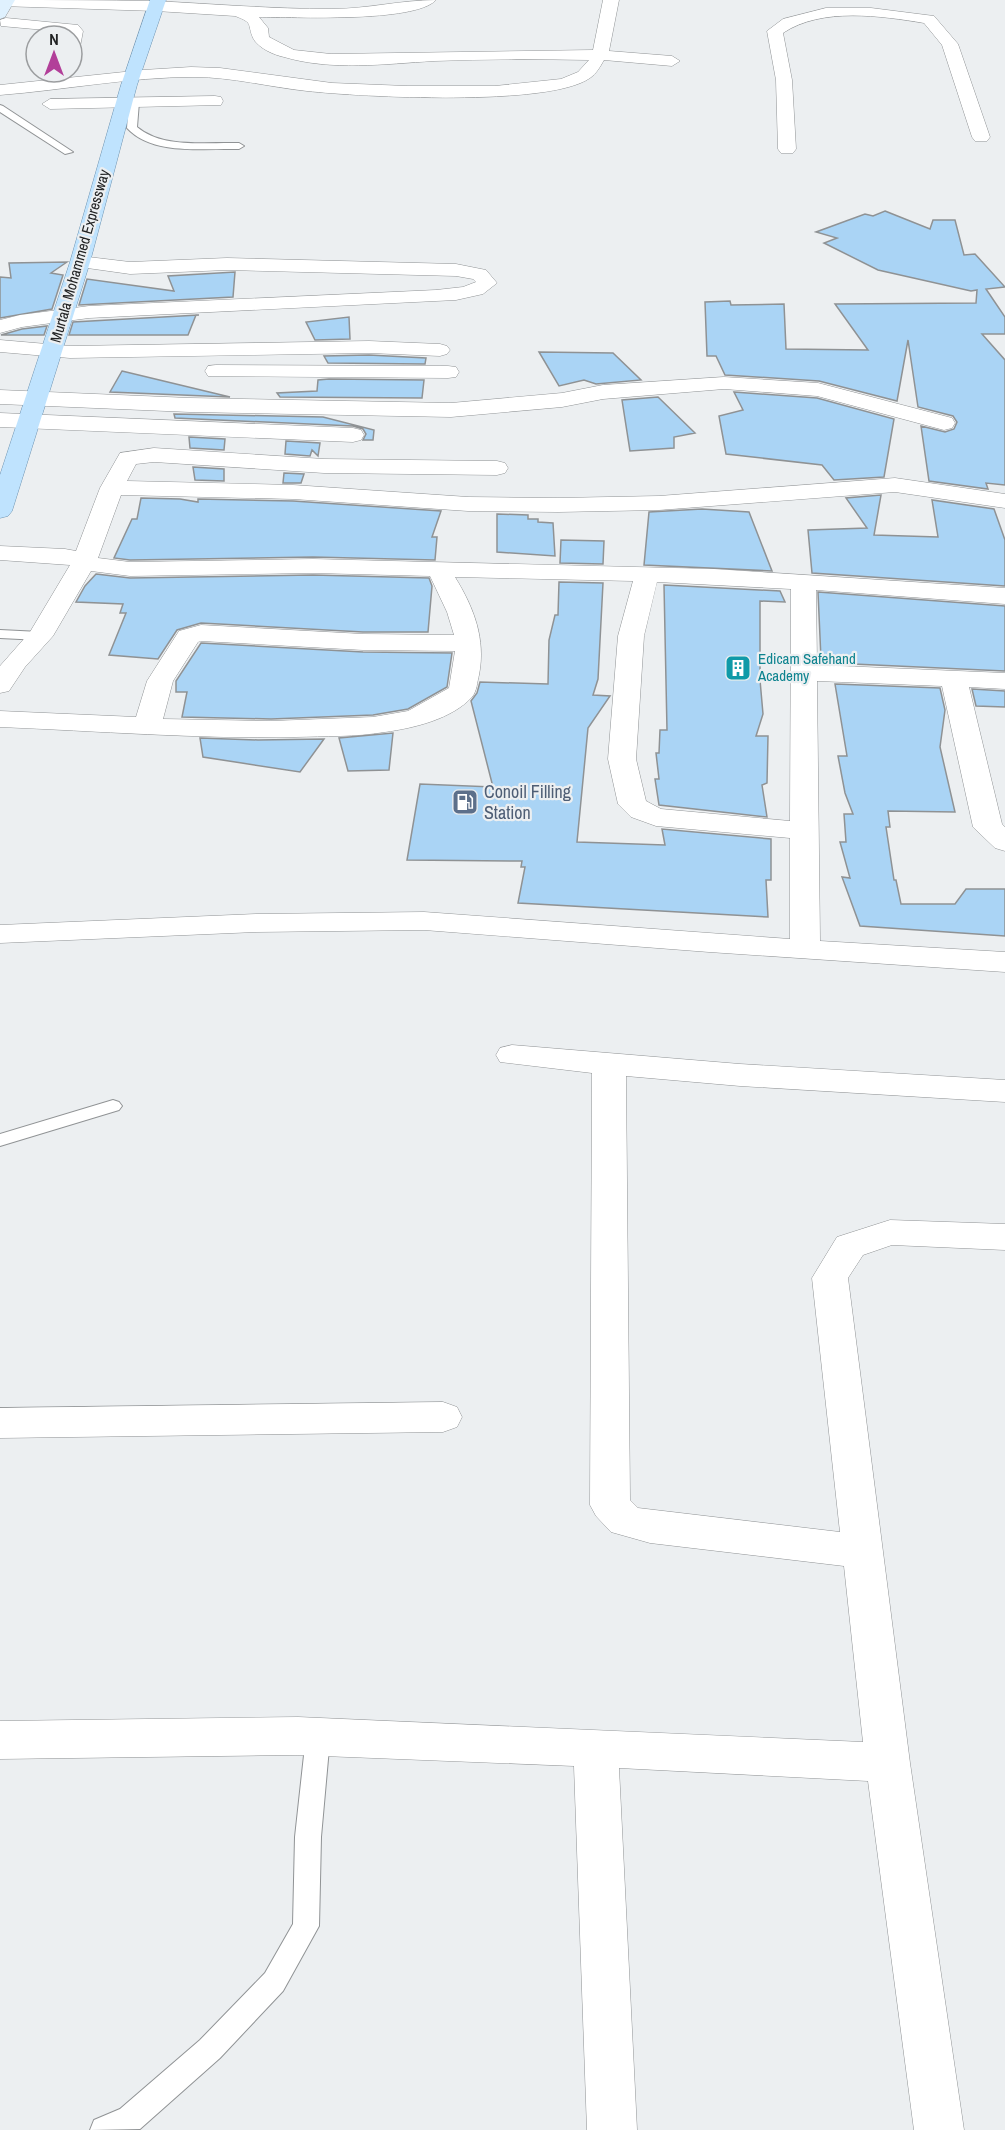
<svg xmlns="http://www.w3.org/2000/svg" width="1005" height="2130" font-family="'Archivo Narrow',sans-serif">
	<rect width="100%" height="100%" fill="#eceff1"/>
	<path fill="#aad4f5" stroke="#8f9294" stroke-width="1.5" d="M885,211L930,229L933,220H955L964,255L975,254L1005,287L986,289L1005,317V334H982L1005,360V485L986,483L988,489L929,481L921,426L945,432L954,429L957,422L953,416L918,407L908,340L897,401L819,381L725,375L716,356H707L705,302L730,301L731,305L784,304L786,349L868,350L835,304L976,303L977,290L971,291L878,270L824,243L837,238L816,232L865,214L873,216Z
		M67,262L51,273L63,275L52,309L0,318V277L11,278L9,263Z
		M235,272L233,297L79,305L87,279L174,291L168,276Z
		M196,315L188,335H69L73,322L199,315Z
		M349,317L350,339L315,340L306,322Z
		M47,326L44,335H1L22,329Z
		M539,352L613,353L641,380L596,384L584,380L559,386Z
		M369,355L426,358L425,364L328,363L324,356Z
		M122,371L230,397L110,392Z
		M329,379L424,380L422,398L280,397L277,393L317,391L318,380Z
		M734,392L817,398L894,419L884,477L834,480L822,465L726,454L719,416L743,410Z
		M658,397L695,433L674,437V448L630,451L622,400Z
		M174,414L323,417L374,430L373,440H363L366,434L363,429L353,426L175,418Z
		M189,437L225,439L224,450L190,448Z
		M286,441L320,443L318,456L312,450L310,456L285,454Z
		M193,467L224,469V481L195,480Z
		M284,473L304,474L301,483H283Z
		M881,495L874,535L938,537L932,500L994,509L1005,540V586L812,573L808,530L867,528L846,498Z
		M141,498L180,499L198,502V499L293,501L441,511L432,537H437L435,560L313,557L130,560L114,558L132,519H137Z
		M702,509L749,512L772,571L644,565L649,512Z
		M497,514L528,515V519H538V522L553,523L555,556L497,552Z
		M561,540L604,541L603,564L560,563Z
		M96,574L130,578L313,575L429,578L432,586L428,632H363L201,623L177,630L158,659L109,655L126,613H120L123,604L76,602L85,586Z
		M559,582L603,583L598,679L593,695L610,696L588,728L577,842L665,845L662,829L771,839V880H766L768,917L518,903L525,867H521L522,861L407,860L420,784L493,787L471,701L477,693L480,682L548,684L549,640L555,615H558Z
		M664,585L780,591L785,602L760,601V680L763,714L756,736H768L767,783L762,785L767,817L659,805L655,779H659L656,753H659L660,730H667Z
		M818,592L1005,606V671L832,663L831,660L821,659Z
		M201,643L363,652L452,653L447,687L408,709L373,715L271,719L182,717L187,692H176V681Z
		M835,684L940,688L945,710L940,747L955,812L888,811L890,827H886L894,880H896L901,904H955L966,889H1005V936L860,926L842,877L850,878L840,842H846L844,814H853L845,793L838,756H847Z
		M972,689L1005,691V707L976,706Z
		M393,733L389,770L348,771L339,738Z
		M200,738L258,740L324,739L300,772L203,757Z"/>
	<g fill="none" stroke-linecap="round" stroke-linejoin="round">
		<g stroke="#909395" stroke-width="2">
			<path id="service" d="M134,99L139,102L137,127C163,149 206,142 239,143L244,146L239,149C204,148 153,156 127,128L129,102Z
				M0,105L3,106L73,152L65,154L0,112Z
				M0,630L40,632L47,636L40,640L0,638Z
				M113,1100L119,1102L122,1106L119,1110L0,1146V1134Z
				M318,1727L327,1730L330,1737L321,1837L319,1926L283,1991L220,2058L140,2129L90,2130L94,2120L120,2109L200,2040L265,1973L293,1924L295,1837L306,1737L309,1730Z"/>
		</g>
		<g stroke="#909395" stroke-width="1">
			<path id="minor" d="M0,0C52,0 103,0 155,1C214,4 272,9 332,9C367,9 401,0 436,0C415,23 292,17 259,17L268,28L269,37L294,50L331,54L593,50L603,0H619L609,51L672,56L680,61L672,66L604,60C600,67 596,74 590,78C549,107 361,97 307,91C269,87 232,77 194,77C129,77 65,90 0,95V85L143,70L191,67L220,68L332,83L407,86H495L561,79L578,72L589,60C537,59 485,59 434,61C385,64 331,71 284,57C274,55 258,48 253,38C247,24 254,23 235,16L156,11L0,6Z
				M826,8H871L934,16L958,44L990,137L987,141H975L972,137L942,45L924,23C881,16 822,7 783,33L792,80L796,149L793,153H781L778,149L776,80L767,31L783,19Z
				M6,18L78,25L83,31L80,47L72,52V36H66L67,32L1,26L0,20Z
				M215,96L221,97L223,101L221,105L50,109L42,104L50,99Z
				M80,256L130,262L227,258L456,264L486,270L497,283L483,294L456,300L89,318L22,327L0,333V320L20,315L89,306L436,290L463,287L476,282L473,279L456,276L227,270L130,274L73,266L70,262L73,258Z
				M0,340L70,346L369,341L440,344L447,346L450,350L447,354L440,356L369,353L70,358L0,352Z
				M216,365L448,366L456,367L459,372L456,377L448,378L208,376L205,371L208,366Z
				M724,377L818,383L952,418L955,423L952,428L944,430L817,396L724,389L603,399L562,407L451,417L190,412L0,404V390L190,398L451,403L562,393L603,385Z
				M0,413L353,428L361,430L364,435L361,440L353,442L0,427Z
				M154,448L324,459L497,461L505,463L508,468L505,473L497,475L324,473L154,462L136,464L127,481L293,485L468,497L558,498L659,496L895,478L1005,494V508L895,492L659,510L558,512L468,511L293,499L121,495L98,558L130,562L313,559L714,569L1005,588V604L816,590L817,665L1005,673V689L969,687L1002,824L1005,827V851L995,848L973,827L942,686L817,681L820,941L1005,952V972L709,952L424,930L256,932L0,943V925L256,914L424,912L790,939V838L656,826L631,817L618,804L608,759L618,636L633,581L455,577C474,608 486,639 479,675C477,682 477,691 472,697C452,719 414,728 385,732C355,737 325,736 295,737C196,739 98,731 0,727V711L136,717L147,681L179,631L201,625L363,634L454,635L447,612L430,576L313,573L130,576L91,571L53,636L25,667L9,691L0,693V666L30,632L70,565L0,560V546L65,549L76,551L100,488L120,453ZM657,582L791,589L790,821L661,809L646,801L636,759L644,636ZM201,641L363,650L455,651L449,688L408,711L373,717L271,721L163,719L173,681L198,642Z
				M512,1045L740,1064L1005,1080V1102L740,1086L626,1076L630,1500L638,1508L840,1532L812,1278L837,1237L890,1220L1005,1224V1250L892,1245L863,1255L848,1278L910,1763L964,2130H914L868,1781L619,1768L637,2130H587L574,1766L298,1755L0,1759V1721L298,1717L863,1742L844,1566L650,1543L611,1532L596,1516L590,1505L592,1073L500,1062L496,1055L500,1048Z
				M443,1402L457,1407L462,1417L457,1427L443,1432L0,1438V1408Z"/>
		</g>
		<g stroke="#909395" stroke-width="1">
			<path id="secondary" d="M0,0H15L5,17L0,19Z"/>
		</g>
		<g stroke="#6d93b1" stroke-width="1">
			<path id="primary" d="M150,0H166L137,85L90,262L12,511L8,516L0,518V475L70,262L121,85Z"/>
		</g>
		<use href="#service" fill="#fff" fill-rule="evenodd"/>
		<use href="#minor" fill="#fff" fill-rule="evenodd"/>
		<use href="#secondary" fill="#dff1fe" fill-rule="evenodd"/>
		<use href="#primary" fill="#bfe3fe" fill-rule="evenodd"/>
	</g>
	<defs>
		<g id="building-square" transform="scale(1.35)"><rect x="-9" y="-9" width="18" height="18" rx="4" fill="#0f9aa8" stroke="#eceff1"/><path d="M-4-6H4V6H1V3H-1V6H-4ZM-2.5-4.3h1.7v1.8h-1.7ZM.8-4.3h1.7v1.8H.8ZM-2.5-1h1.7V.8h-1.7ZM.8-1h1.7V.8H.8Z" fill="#fff"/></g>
		<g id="fuel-square" transform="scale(1.35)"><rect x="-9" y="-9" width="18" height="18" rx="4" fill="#5c6f8a" stroke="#eceff1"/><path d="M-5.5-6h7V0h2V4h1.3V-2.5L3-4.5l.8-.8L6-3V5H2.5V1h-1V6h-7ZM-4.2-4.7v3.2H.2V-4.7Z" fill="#fff"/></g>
	</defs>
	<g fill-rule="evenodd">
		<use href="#building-square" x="738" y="668"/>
		<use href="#fuel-square" x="465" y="802"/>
	</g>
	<g text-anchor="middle" stroke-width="4.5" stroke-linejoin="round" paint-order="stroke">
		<g font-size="15" fill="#222324" stroke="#eceff1">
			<text transform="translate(80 256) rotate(-74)" y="5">Murtala Mohammed Expressway</text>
		</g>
		<g font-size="15" fill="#0d838f" stroke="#eceff1" text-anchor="start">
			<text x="758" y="664">Edicam Safehand<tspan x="758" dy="17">Academy</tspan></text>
		</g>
		<g font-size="18" fill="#4e5e75" stroke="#eceff1" text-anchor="start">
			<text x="484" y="798">Conoil Filling<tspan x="484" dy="21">Station</tspan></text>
		</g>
	</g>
	<g transform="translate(54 54)"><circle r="28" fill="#eceff1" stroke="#9b9d9f" stroke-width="1.5"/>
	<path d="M0-4.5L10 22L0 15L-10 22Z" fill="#b23f99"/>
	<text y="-9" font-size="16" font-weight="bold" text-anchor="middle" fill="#222324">N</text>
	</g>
</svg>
